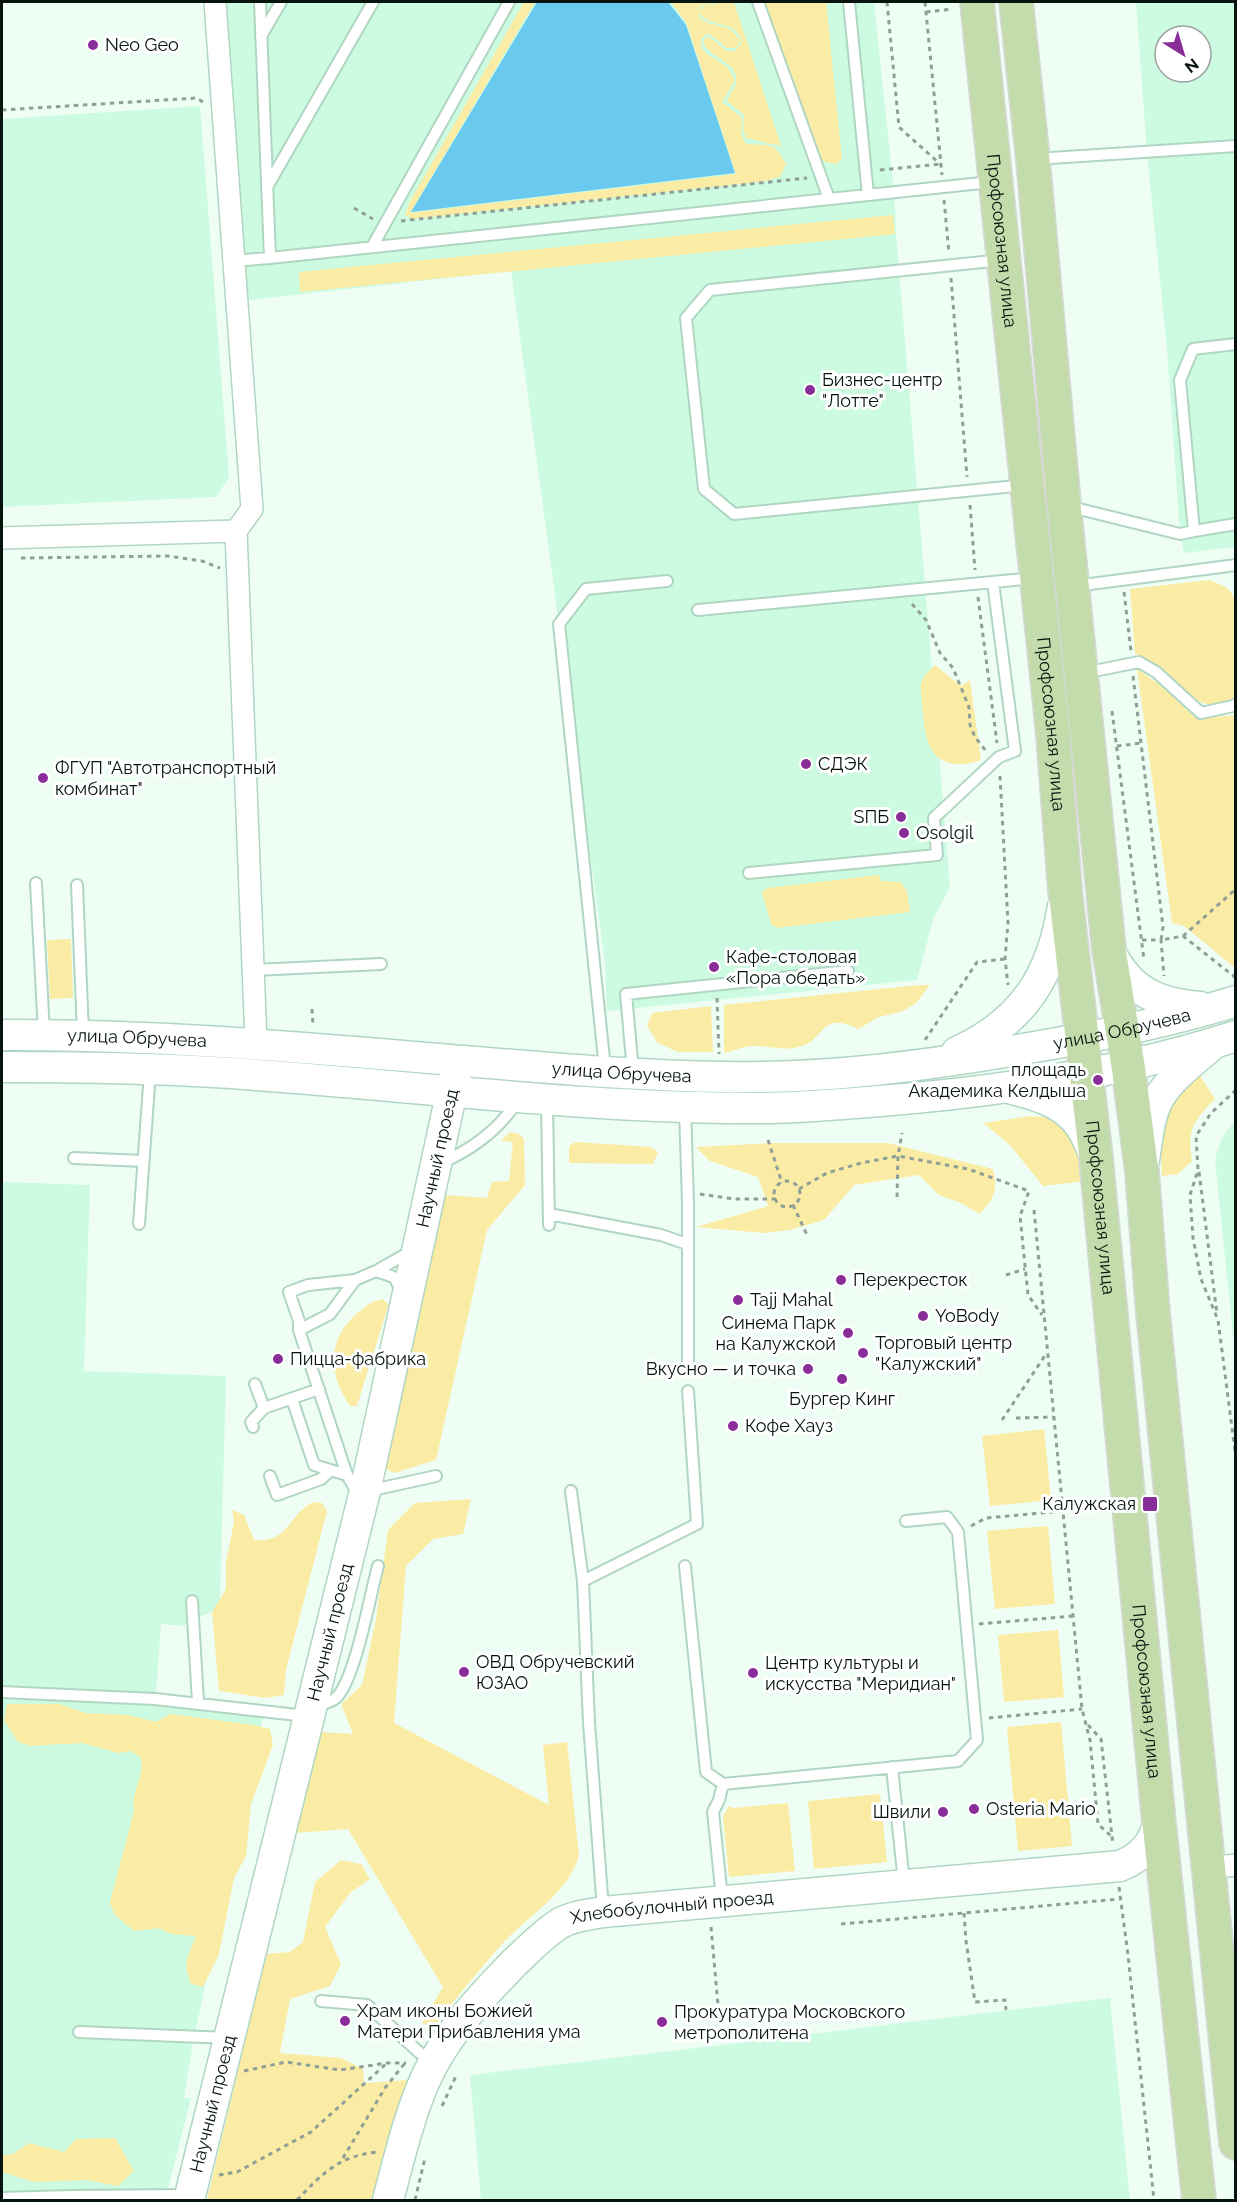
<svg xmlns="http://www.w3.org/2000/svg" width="1237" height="2202" font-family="Raleway,sans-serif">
	<rect width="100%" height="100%" fill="#effef5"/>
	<path fill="#ccfbe2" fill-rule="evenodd" d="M218,2H874L894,192L896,233L950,887L934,917L917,980L607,1011L605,963L511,271L240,301Z
		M1136,2H1235V547L1184,553L1180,534L1167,349L1147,153ZM1165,36H1201V72H1165Z
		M200,106L229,477L216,497L2,507V119Z
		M1235,1120V1356L1215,1159L1221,1140Z
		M2,1182L90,1185L84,1371L226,1376L220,1600L212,1612L193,1619L184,1626L161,1624L155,1706L263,1718L193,2042L184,2098H191L165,2200H2Z
		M1110,1998L1130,2200H481L470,2075Z"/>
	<path fill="#faeca4" d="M524,2H535L410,213L736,174L686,22L671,2H718L701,6L699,17C713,30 726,19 741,41L736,48H727L708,33L701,39C699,57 717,57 727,67C730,71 732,76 735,80L722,102L742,118L741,134L746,144C770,146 773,140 786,164L780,177L760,182L412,219L405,215L409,203Z
		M723,2H734L781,146L746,138L743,129L744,115L727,101C729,95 734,90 736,83C740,63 710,58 703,43L705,38L709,37L727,51H735L742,43C738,20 713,28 701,15L700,11L704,6Z
		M763,2H826L842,159L836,164L825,162L814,155Z
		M893,215L895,234L300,292L299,272Z
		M1209,580C1224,586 1231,587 1236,603V695C1205,723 1183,686 1161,668C1154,662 1143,658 1135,654L1130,589Z
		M935,665L961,686L970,680L981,760C968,764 957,767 944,761C924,752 924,722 922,702C922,697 920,689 921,684C923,676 930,670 935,665Z
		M1137,669L1160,685L1197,719L1235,715V968L1184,926L1172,923Z
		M879,875L881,881L901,882L907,891L910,912L777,928L771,924L762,892L767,888Z
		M71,939L73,998L50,999L47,940Z
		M919,985H930L916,1003L903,1011L879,1017L858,1029C817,1009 827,1044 794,1048C780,1050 769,1046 756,1046C746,1045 734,1051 724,1053V1005Z
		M711,1006L713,1052H677L657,1042L647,1026L652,1013Z
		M1199,1074L1215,1099C1193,1122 1187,1129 1192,1161L1178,1174L1162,1176L1160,1132L1165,1111Z
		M1031,1116L1051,1118L1077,1137L1086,1181L1043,1186L1009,1144L983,1123Z
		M510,1132L519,1134L524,1139L525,1185L487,1230L436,1460L394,1473L386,1469L384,1464L445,1195L487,1198L492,1182L509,1181L513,1142L501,1141Z
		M576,1142L651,1147L658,1152L653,1164L569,1163V1146Z
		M772,1143H888L993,1169C998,1191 995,1197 980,1214L961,1203L939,1195L919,1175L854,1185L824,1220L790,1230L765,1233L696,1227L768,1206L758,1177L710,1161L696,1147Z
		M383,1299L388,1304L387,1310L357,1406H350C329,1375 326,1342 355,1315C365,1307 370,1301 383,1299Z
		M1044,1429L1051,1500L990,1506L982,1436Z
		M471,1499L463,1534L433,1539L406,1566L394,1723L549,1805L543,1745L567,1742L579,1855C569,1893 529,1915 503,1943C478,1971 455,1999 433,2028L422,2023L443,1987L348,1829L296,1833L320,1732L353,1734L341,1704L362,1685L376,1619L388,1530L415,1503Z
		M313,1502L322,1503L327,1511L286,1670L284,1695L266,1698L219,1691L212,1612L226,1589V1562L234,1522L232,1510L244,1515L254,1540C288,1544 287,1516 313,1502Z
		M1048,1526L1055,1604L995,1609L987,1531Z
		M1058,1630L1064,1697L1004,1702L998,1635Z
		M7,1704H60L85,1713L128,1715L156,1722L171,1714L254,1725L270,1729L273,1745L251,1804L246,1856L234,1878L219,1954L203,1987L191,1984C182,1960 188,1958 196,1936L171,1934L159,1928L134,1931L114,1914L110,1902L134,1811C131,1788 144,1781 141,1758L131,1751L119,1753L81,1743L30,1746L18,1742L4,1720Z
		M1061,1722L1072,1846L1018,1851L1007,1727Z
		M880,1794L887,1862L814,1869L808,1801Z
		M788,1803L795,1871L729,1877L723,1816L729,1806L733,1808Z
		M341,1860L361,1864L370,1879L350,1893L325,1927L341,1964L330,1986L290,1999L280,2053L341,2058L363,2069L364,2083L408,2080L386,2151L374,2200H207L266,1954L290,1952L303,1942L315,1882Z
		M115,2138L134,2171L118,2186L86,2180L34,2182L2,2172V2156L13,2154L29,2143L64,2152L76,2139Z"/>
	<path fill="#69c9ef" d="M537,2H668L686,25L735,173L411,212Z"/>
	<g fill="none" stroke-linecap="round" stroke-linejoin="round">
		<g stroke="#b0d6c2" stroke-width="14">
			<path id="lane" d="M260,2L270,258L991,182
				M758,2L829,199
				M849,2L868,195
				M261,36L281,2
				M1035,159L1236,146
				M267,187L373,2
				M372,247L509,2
				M1002,260L710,290L686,318L704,489L734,514L1025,485
				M233,261L270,258
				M1067,506L1180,534L1194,531L1180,380L1193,349L1236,344
				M1194,531L1236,524
				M1075,586L1236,565
				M698,610L1035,578
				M1084,673L1139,662L1156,672L1201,713L1233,706L1236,704
				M749,873L937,855L934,818L999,757L1015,751L993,582
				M36,883L44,1033
				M77,885L83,1034
				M252,970L381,964
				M605,1069L559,624L586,589L667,581
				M633,1072L626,994L848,971
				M547,1103L549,1225
				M685,1107L688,1204V1365
				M74,1158L143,1161
				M441,1163C473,1149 499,1130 518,1100
				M549,1214L661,1235L687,1244
				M139,1224L150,1072
				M376,1271L394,1277L402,1292
				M299,1330V1321L289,1292L308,1285L355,1280
				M255,1384L264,1408L319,1389
				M292,1399L314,1465L347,1475
				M253,1427L251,1422L264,1408
				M270,1476L277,1495L321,1479L331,1470
				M368,1491L436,1476
				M571,1491L583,1581L589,1723L603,1909
				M358,1494L347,1475L299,1330L330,1314L355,1280L376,1271L413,1250
				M685,1566L706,1772L723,1784
				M583,1581L697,1524L688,1391
				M192,1601L198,1702
				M2,1692L155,1699L306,1716
				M315,1704C323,1704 331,1703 337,1697C356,1676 370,1595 378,1566
				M892,1767L904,1883
				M722,1898L713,1812L719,1800L723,1784L958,1761L977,1740L958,1532L947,1517L906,1521
				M321,2001L367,2005L421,2054L434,2061
				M79,2032L228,2038
				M2,2198L72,2196L187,2195"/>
		</g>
		<g stroke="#b0d6c2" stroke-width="24">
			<path id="street" d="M215,2L252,509L236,531L256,1043
				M2,538L236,531
				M1208,1868L1236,1865"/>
		</g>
		<g stroke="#b0d6c2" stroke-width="33">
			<g id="secondary">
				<path d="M1109,950C1130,991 1155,1003 1200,1007"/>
				<path id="s1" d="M2,1035C156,1034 309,1048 463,1061C550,1068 637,1076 725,1077C825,1079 924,1066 1023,1049C1094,1037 1166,1023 1236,1001"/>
				<path d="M957,1052C1023,1022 1052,976 1063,906"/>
				<path d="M2,1067C87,1067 172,1068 257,1075C425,1087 593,1109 762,1108C801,1108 841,1104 880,1101C1000,1092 1120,1073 1236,1036"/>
				<path d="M1012,1089C1038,1095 1066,1104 1081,1127C1087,1136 1091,1148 1096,1157"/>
				<path d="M1144,1160C1147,1144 1148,1124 1154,1109C1162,1084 1192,1062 1211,1046"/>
				<path id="s2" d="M189,2200L365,1491L456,1072"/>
				<path id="s3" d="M388,2200C398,2163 407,2123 422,2087C442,2038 478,2000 514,1963C528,1950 542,1935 559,1924C572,1916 588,1915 603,1912L1120,1866C1142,1857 1152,1845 1159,1823"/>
			</g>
		</g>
		<g stroke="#d7d9d8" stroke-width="36">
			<g id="primary">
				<path id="s4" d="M977,2L1053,735L1065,890L1096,1158L1159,1823L1199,2200"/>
				<path d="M1016,2L1033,160L1064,505L1109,950L1128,1065L1142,1172L1153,1313L1236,2143"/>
			</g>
		</g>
		<path stroke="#909f96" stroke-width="3" stroke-dasharray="4.5 4.5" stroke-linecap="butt" d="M887,2L899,127L940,164
			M925,2L942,175
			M926,12L952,9
			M2,110L197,98L204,103
			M880,170L941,164
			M944,200L949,253
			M354,208L373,219
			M401,221L807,178
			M951,278L967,477
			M970,505L975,570
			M21,558L168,556L202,561L220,568
			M1124,592L1131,651
			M978,597L997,743
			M912,604L926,620L940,653L953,668L969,707L970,725L975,737L986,751
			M1133,676L1163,927L1161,940L1183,936L1236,978
			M1112,711L1144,960
			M1117,746L1142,743
			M1000,776L1008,923L1005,959L1008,985
			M1183,936L1236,889
			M1142,940H1161L1164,976
			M717,998L719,1054
			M312,1009L313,1025
			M925,1040L977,962L1005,959
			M1236,1090L1211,1113L1196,1136L1198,1170L1190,1195L1193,1238L1201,1279L1218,1320L1236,1459
			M768,1140L782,1183
			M1199,1172L1217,1314
			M774 1194a13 13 0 1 1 26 0a13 13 0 1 1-26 0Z
			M799,1189L827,1173L861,1163L898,1156L968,1169L1029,1191L1020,1216L1028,1295L1042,1315
			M700,1194L734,1199H776
			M897,1197L898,1156L902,1133
			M793,1205L808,1237
			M1034,1210L1082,1709L1090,1740L1098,1824L1112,1837
			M1006,1275L1025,1269
			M1016,1418L1053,1417
			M1002,1420L1046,1354
			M971,1526L986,1518L1063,1511
			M979,1624L1073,1616
			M989,1718L1082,1709
			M1088,1725L1101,1739L1113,1845
			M1119,1887L1128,1955L1154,2200
			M964,1913L966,1941L975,2002L1005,2000L1006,2010
			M841,1924L1120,1899
			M711,1927L718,2005
			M244,2071L286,2062L340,2070L387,2063H406
			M442,2106L457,2074
			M343,2158L385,2088L405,2063
			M219,2175L237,2172L311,2132L387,2063
			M297,2200C323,2173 339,2156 377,2152
			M415,2200L425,2158"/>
		<use href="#lane" stroke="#fff" stroke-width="10"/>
		<use href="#street" stroke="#fff" stroke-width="21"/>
		<use href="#secondary" stroke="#fff" stroke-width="30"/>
		<use href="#primary" stroke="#c4dcac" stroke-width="33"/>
	</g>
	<g fill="#892e99" stroke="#fff" stroke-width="2">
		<circle cx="93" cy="45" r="6"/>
		<circle cx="810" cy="390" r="6"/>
		<circle cx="806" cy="764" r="6"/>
		<circle cx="43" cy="778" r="6"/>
		<circle cx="901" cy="817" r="6"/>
		<circle cx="904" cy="833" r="6"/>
		<circle cx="714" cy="967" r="6"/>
		<circle cx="1098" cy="1080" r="6"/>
		<circle cx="841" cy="1280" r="6"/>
		<circle cx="738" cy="1300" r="6"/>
		<circle cx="923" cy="1316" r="6"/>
		<circle cx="848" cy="1333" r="6"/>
		<circle cx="863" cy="1353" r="6"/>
		<circle cx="278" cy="1359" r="6"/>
		<circle cx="808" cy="1369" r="6"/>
		<circle cx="842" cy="1379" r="6"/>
		<circle cx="733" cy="1426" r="6"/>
		<rect x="1142" y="1496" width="16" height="16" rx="3"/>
		<circle cx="464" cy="1672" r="6"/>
		<circle cx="753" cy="1673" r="6"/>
		<circle cx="974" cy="1809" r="6"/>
		<circle cx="943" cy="1812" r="6"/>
		<circle cx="345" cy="2021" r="6"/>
		<circle cx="662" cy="2022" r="6"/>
	</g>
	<g text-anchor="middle" stroke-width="6" stroke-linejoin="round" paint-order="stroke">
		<g font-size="18" fill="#06140d" stroke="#fff" text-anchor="start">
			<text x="105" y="51">Neo Geo</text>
			<text x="822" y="386">Бизнес-центр<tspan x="822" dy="21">"Лотте"</tspan></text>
			<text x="818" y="770">СДЭК</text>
			<text x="55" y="774">ФГУП "Автотранспортный<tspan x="55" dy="21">комбинат"</tspan></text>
			<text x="889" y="823" text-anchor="end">SПБ</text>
			<text x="916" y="839">Osolgil</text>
			<text x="726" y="963">Кафе-столовая<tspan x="726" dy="21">«Пора обедать»</tspan></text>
			<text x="1086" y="1076" text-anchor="end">площадь<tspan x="1086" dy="21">Академика Келдыша</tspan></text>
			<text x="853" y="1286">Перекресток</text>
			<text x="750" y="1306">Tajj Mahal</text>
			<text x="935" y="1322">YoBody</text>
			<text x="836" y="1329" text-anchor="end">Синема Парк<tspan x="836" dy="21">на Калужской</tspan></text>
			<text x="875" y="1349">Торговый центр<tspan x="875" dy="21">"Калужский"</tspan></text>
			<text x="290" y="1365">Пицца-фабрика</text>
			<text x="796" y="1375" text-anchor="end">Вкусно — и точка</text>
			<text x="842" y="1405" text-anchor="middle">Бургер Кинг</text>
			<text x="745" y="1432">Кофе Хауз</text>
			<text x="1136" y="1510" text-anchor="end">Калужская</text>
			<text x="476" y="1668">ОВД Обручевский<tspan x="476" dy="21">ЮЗАО</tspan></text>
			<text x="765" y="1669">Центр культуры и<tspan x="765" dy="21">искусства "Меридиан"</tspan></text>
			<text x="986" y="1815">Osteria Mario</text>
			<text x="931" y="1818" text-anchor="end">Швили</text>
			<text x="357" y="2017">Храм иконы Божией<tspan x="357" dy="21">Матери Прибавления ума</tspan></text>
			<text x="674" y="2018">Прокуратура Московского<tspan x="674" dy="21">метрополитена</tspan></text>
		</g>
		<g font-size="18" fill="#06140d" stroke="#fff">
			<text dy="6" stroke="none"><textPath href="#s4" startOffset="240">Профсоюзная улица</textPath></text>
			<text dy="6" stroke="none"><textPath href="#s4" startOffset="726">Профсоюзная улица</textPath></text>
			<text dy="6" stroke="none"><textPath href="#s1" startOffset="1125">улица Обручева</textPath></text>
			<text dy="6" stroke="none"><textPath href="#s1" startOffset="135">улица Обручева</textPath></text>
			<text dy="6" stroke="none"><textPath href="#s1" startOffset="621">улица Обручева</textPath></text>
			<text dy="6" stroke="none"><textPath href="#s2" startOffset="1071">Научный проезд</textPath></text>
			<text dy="6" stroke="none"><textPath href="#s4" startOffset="1212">Профсоюзная улица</textPath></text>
			<text dy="6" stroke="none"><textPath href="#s2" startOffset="585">Научный проезд</textPath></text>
			<text dy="6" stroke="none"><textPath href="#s4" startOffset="1698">Профсоюзная улица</textPath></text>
			<text dy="6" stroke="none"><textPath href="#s3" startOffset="448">Хлебобулочный проезд</textPath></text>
			<text dy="6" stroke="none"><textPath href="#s2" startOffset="99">Научный проезд</textPath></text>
		</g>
	</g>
	<rect width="1237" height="2202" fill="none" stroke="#06140d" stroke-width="6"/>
	<g transform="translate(1183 54) rotate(143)"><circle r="28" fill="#ffffff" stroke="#9ba19e" stroke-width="1.5"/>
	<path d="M0-4.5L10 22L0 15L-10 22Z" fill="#892e99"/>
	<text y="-9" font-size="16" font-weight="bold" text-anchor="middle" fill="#06140d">N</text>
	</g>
</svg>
